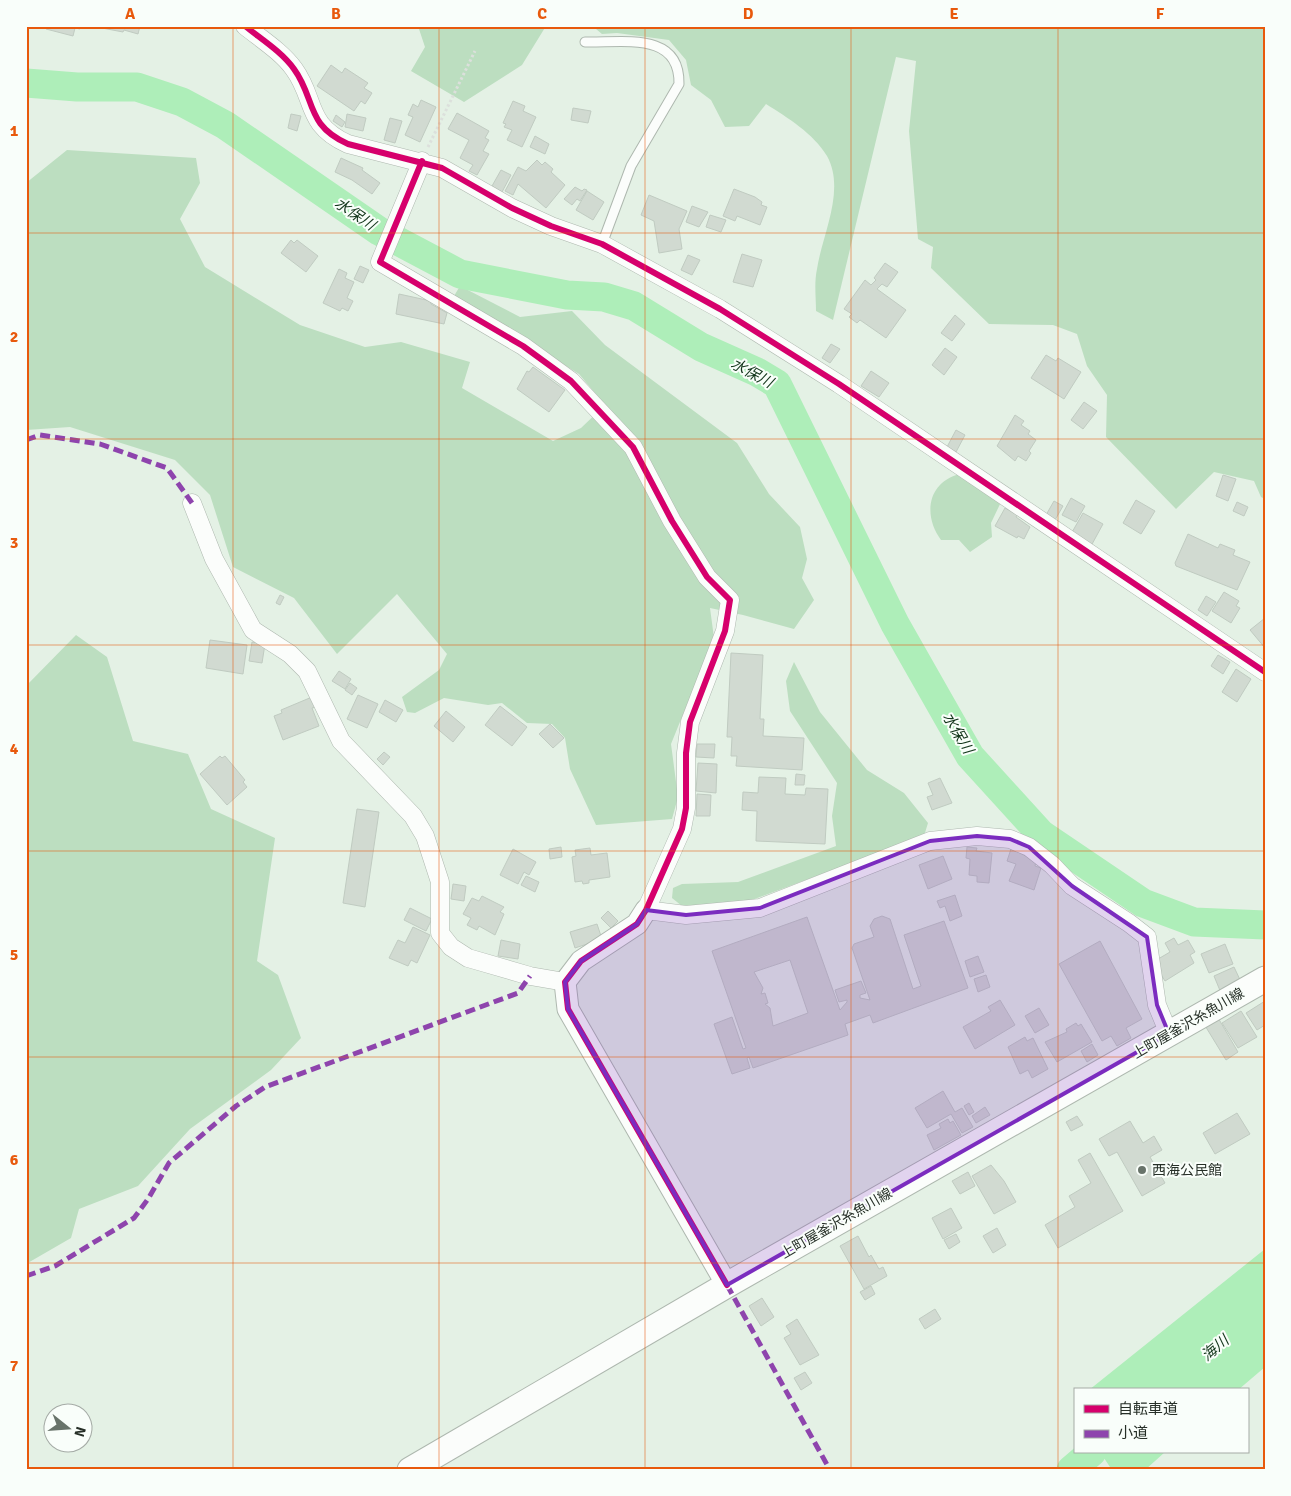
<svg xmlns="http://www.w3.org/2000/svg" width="1291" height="1496" font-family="Signika,'Noto Sans JP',sans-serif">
	<rect width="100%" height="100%" fill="#e4f1e5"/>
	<path fill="#bcdec0" d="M418,26H546L522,65L464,102L411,71L425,47Z
		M601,26H1265V499L1261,497L1254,481L1214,472L1176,509L1106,437L1107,395L1087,366L1077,334L1053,325L989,324L931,268L933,247L918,239L909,131L916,61L896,57L833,320L816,311C816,298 814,283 817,269C822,235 846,190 827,156C813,133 788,118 766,104L749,126L725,127L711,100L691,85L686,60L669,40L617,33L602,34L596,29Z
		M67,150L196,158L200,183L180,219L205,267L300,325L365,347L401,342L470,362L462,388L553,441L581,428L605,405L579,374L454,296L460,286L520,317L572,311L605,345L737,443L769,494L800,527L807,559L802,578L814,600L794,629L743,615L710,608L714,638L671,744L678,797L672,819L596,825L570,769L565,738L552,724L527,723L502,703L488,705L444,698L415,713L407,712L402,697L439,670L447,654L397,594L337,654L294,598L233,567L210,495L175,460L70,427L26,430V183Z
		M960,474L1001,502L991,523L992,537L970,552L959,540H941C923,516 927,482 960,474Z
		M76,635L107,657L133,741L188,754L211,809L275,838L257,961L278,975L301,1038L271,1070L190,1129L138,1186L79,1209L71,1238L26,1264V686Z
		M794,662L820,712L867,770L904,793L928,823L924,836L749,901L682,906L672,898L673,888L682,884L738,882L836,846L832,816L837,783L790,711L786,681Z"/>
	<path fill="#aeeeb9" d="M1265,1249V1367L1238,1390H1089Z
		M1100,1452H1165L1145,1470H1112Z"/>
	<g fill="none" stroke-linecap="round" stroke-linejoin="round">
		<path stroke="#aeeeb9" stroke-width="29" d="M26,83L77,87H137L182,102L225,125L379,231L460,274L567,295L604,297L634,306L701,347L757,372L777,384L895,624L970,756L1041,834L1143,903L1194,922L1265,925
			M1071,1470L1092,1452"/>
	</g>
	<path fill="#d1dad1" stroke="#c0cbc1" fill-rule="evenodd" d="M46,26H81L80,29L75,28L73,36L46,29Z
		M102,26H140L138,34L124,30L123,32L102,28Z
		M331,65L342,73L345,68L368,83L364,88L372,93L365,104L361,101L354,111L317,86Z
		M421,100L436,107L420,142L405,135L413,117L408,115L413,104L418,107Z
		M513,101L525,106L523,111L536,117L522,147L507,140L512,130L504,127L506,124L503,123Z
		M573,108L591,111L588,123L571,120Z
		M457,113L489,131L485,138L489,140L483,151L489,154L477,175L469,171L473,165L460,158L469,140L448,129Z
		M291,114L301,116L297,131L288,128Z
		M347,114L366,118L363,131L345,127Z
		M336,115L345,122L342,127L333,121Z
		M390,118L402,121L395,143L384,140Z
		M535,136L549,144L545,154L530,147Z
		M341,158L363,168L362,170L380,183L372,194L352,180L335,172Z
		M537,160L542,165L545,162L553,169L551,172L565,185L546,208L518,184L513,195L505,191L518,167L526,171Z
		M501,170L511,175L502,192L492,186Z
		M575,187L582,191L584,189L587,190L580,201L577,199L572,205L564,199Z
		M734,189L755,197L762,202L761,205L767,207L760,225L737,216L735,221L723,216Z
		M587,191L604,202L593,220L576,210Z
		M649,195L687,211L679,229L682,249L659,253L654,221L641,215Z
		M692,206L708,212L699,227L686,222Z
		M710,215L726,220L721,232L706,227Z
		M291,240L294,243L297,240L318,256L306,272L281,253Z
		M742,254L762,260L753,287L733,282Z
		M688,255L700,260L692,275L681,270Z
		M885,263L898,272L887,287L882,284L877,289L906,310L886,338L860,320L857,323L849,317L852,314L844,309L865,280L871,285L876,280L874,278Z
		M360,266L369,270L363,283L354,279Z
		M339,269L347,273L345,278L354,282L347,298L353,301L348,311L342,308L340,311L323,303Z
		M399,294L431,301V304L447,313L444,324L396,314Z
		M955,315L965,324L952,341L941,333Z
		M831,344L840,349L830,363L822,358Z
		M945,348L957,357L944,375L932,365Z
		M1046,355L1056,361L1058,358L1081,372L1064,399L1031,378Z
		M533,367L565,390L549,412L517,389L527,371L529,372Z
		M871,371L889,383L879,397L861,386Z
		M1084,402L1097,411L1083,429L1071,420Z
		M1015,415L1024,421L1021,425L1030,431L1028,434L1036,440L1029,451L1031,453L1026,461L1018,456L1015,461L997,446Z
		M956,430L965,435L956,452L947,447Z
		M1223,475L1236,479L1228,501L1216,496Z
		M1071,498L1085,506L1076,522L1062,515Z
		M1136,500L1155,511L1141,534L1123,523Z
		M1054,501L1063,506L1055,520L1046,515Z
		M1237,502L1248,507L1244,516L1233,511Z
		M1005,508L1017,515L1016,517L1030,527L1024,539L1018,536L1017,538L995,526Z
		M1083,513L1103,524L1091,546L1071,534Z
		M1188,534L1218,548L1220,544L1235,550L1233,555L1250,562L1237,590L1176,566L1175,563Z
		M1224,592L1239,601L1236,606L1240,608L1231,623L1212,611Z
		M280,595L284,597L280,605L276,603Z
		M1206,596L1216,602L1207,616L1198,610Z
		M1265,618V648L1250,630Z
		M210,640L247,645L243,674L206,668Z
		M252,642L265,644L262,663L249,661Z
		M731,653L763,655L760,719H764L763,736L804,738L802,770L736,766L737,756H731L732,737H727Z
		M1218,655L1230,662L1223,674L1211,666Z
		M1236,669L1251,679L1237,702L1222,692Z
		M339,671L351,679L345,689L332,681Z
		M350,683L357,688L352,695L345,690Z
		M358,695L378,704L367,728L347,719Z
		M312,697L316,707L312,708L319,726L283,740L274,716L282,713L281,710Z
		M385,700L403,710L396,722L379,712Z
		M500,706L527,727L512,746L485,725Z
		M446,711L465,727L453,742L434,726Z
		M550,724L564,738L553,748L539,734Z
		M697,744H715L714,758L696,757Z
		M384,752L390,757L383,765L377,759Z
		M220,756L222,758L225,756L245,780L243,782L247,787L227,805L200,774Z
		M698,763L717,764L716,793L696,791Z
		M796,774L805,775L804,785H795Z
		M759,777L786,778L785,794L805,795L806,788L828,789L825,844L756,841L757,811L742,810L743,792L758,793Z
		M940,778L952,803L932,810L927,797L933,795L928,783Z
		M697,794L711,795L710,816H696Z
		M357,809L379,812L365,907L343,903Z
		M561,847L562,857L550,859L549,849Z
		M967,847L977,848L976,851L992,853L989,883L977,882V876L969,875L970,859L966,858Z
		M590,848L591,855L607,853L610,877L589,880V883L583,884L582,881L575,882L572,857L576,856L575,850Z
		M513,849L536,862L529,875L524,872L518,884L500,875Z
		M1011,849L1036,861L1035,866L1041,868L1034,890L1009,881L1016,864L1007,861Z
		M943,856L952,879L928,889L919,865Z
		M526,876L539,882L535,892L521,885Z
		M453,884L466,886L464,901L451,899Z
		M955,895L962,916L950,921L945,906L940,908L937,901Z
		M482,896L504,907L500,912L504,914L495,935L479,926L477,930L467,925L471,918L463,914L472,898L479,901Z
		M410,908L432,919L426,931L404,920Z
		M608,911L618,921L611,928L601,918Z
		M882,916L890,919L913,989L921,986L904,935L944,921L968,988L873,1023L870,1015L845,1024L848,1035L753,1068L749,1057L747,1058L750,1068L732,1074L714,1024L732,1017L743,1049L746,1048L712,951L807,917L840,1010L847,1002V1000L839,1002L835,990L861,981L866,993L860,995V998L870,1000L852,948L854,944L874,937L870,926L874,919ZM790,960L808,1013L773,1026L770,1008L765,1004L768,1003L765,993L761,994L763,988L754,972Z
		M597,924L602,939L575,948L570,932Z
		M413,927L430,935L417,963L411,960L408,966L389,958L398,940L405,943Z
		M1174,938L1178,945L1188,940L1195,952L1190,955L1194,963L1165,981L1153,962L1170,952L1165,943Z
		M501,940L520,944L518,959L498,956Z
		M1100,941L1142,1019L1126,1028L1131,1038L1117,1046L1111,1036L1102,1041L1059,964Z
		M1225,944L1233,964L1209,973L1201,954Z
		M978,956L984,972L970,977L965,961Z
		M1234,967L1242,984L1221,993L1214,976Z
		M986,975L990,987L978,992L974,979Z
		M1000,1000L1015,1025L975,1049L963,1027L991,1011L988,1007Z
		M1265,1001V1025L1257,1030L1246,1013Z
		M1039,1008L1049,1025L1035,1033L1025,1016Z
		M1241,1011L1257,1037L1238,1048L1222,1023Z
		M1217,1016L1238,1052L1226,1060L1204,1024Z
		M1076,1023L1078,1026L1081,1024L1092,1042L1057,1062L1045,1042L1067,1032L1066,1029Z
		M1025,1037L1027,1041L1033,1038L1048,1069L1032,1078L1028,1070L1020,1074L1008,1047Z
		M1092,1044L1098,1055L1087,1062L1081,1051Z
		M943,1091L955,1112L962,1108L973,1127L962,1133L951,1114L927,1128L915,1108Z
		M969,1103L974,1112L969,1115L964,1106Z
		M985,1107L990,1115L976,1123L972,1116Z
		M1237,1113L1250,1134L1215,1154L1203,1133Z
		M1077,1116L1083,1125L1071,1131L1066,1122Z
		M948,1119L950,1123L953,1121L961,1135L934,1150L927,1135L941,1128L939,1124Z
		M1130,1121L1143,1143L1154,1136L1162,1150L1150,1157L1165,1183L1142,1196L1117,1152L1109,1156L1099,1139Z
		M1090,1153L1123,1211L1058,1248L1045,1225L1075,1207L1069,1196L1091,1183L1078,1160Z
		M991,1165L1004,1181L1016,1202L994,1214L972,1176Z
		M968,1172L975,1186L960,1194L952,1181Z
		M951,1208L962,1228L943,1239L932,1218Z
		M997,1228L1006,1245L993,1253L983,1236Z
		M956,1234L960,1242L949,1249L944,1240Z
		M858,1236L869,1257L871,1255L879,1269L883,1267L887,1276L864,1289L840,1246Z
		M871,1286L875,1294L865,1300L860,1292Z
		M762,1298L774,1317L761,1326L749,1306Z
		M935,1309L941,1319L925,1329L919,1319Z
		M797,1319L819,1355L800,1365L784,1338L791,1334L786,1326Z
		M805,1372L812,1383L801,1390L794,1378Z"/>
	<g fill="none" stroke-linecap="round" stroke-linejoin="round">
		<g stroke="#aeb8af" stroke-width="11">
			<path id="service" d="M585,42C623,43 680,31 679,84L631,166L602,244"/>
		</g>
		<g stroke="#aeb8af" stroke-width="19">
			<path id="minor" d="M245,26C261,39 282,52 294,69C316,99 305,125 348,144L442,168L512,208L551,226L602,244L720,309L839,384L1265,672
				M422,161L380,262L523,346L571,381L633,447L672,521L707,577L730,600L725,631L690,722L686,753V808L682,829L646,910L686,915L760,908L930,841L977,836L1010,839L1029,847L1052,865L1072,886L1129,923L1147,937L1157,1005L1169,1034
				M192,503L214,559L253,630L290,654L307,671L341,741L413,816L425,836L440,882V933L451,947L468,958L530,976L565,982"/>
		</g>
		<g stroke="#aeb8af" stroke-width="23">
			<path id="tertiary" d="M646,910L637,924L581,961L565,982L568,1009L727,1285"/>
		</g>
		<g stroke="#aeb8af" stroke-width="27">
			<path id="secondary" d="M410,1470L727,1285L1265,979"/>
		</g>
		<path stroke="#dce0dc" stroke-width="3" stroke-dasharray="2.5 2.5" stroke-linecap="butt" d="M428,147L475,51"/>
		<use href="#service" stroke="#fbfdfb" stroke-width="9"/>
		<use href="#minor" stroke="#fbfdfb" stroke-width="18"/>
		<use href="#tertiary" stroke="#fbfdfb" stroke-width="21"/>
		<use href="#secondary" stroke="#fbfdfb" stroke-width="25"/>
		<path stroke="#8e44ad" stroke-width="5" stroke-dasharray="10 5" stroke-linecap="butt" d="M26,440L40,435L100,444L167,468L192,503
			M26,1276L55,1266L134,1218L148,1199L169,1163L236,1106L265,1087L518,993L530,976
			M727,1285L830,1470"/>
		<g stroke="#f9fefa" stroke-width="9">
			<path id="cycleway" d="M245,26C261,39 282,52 294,69C316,99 305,125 348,144L442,168L512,208L551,226L602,244L720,309L839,384L1265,672
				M422,161L380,262L523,346L571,381L633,447L672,521L707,577L730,600L725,631L690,722L686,753V808L682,829L646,910L637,924L581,961L565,982L568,1009L727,1285"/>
		</g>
		<use href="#cycleway" stroke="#d6006c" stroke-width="6"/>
	</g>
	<path fill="#7b2cbf" fill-opacity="0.2" stroke="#7b2cbf" stroke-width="4" stroke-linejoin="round" d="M977,836L1010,839L1029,847L1072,886L1147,937L1157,1005L1169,1034L727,1285L568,1009L565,982L581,961L637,924L646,910L686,915L760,908L930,841Z"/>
	<path fill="none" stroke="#e8590c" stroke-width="1" stroke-opacity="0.55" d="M233,26V1470M439,26V1470M645,26V1470M851,26V1470M1058,26V1470M26,233H1265M26,439H1265M26,645H1265M26,851H1265M26,1057H1265M26,1263H1265"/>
	<circle fill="#68736a" stroke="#f9fefa" stroke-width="2" cx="1142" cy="1170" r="5"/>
	<g text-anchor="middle" stroke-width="4" stroke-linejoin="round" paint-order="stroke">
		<g font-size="14" fill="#262f27" stroke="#f9fefa">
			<text transform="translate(1188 1023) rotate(-30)" y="5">上町屋釜沢糸魚川線</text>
			<text transform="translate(836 1223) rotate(-30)" y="5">上町屋釜沢糸魚川線</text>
		</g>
		<g font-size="14" fill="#262f27" stroke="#f9fefa" text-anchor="start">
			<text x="1152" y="1175">西海公民館</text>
		</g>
		<g font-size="15" font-style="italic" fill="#14371c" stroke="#f9fefa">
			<text transform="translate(355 214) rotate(34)" y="5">水保川</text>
			<text transform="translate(752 373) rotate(28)" y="5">水保川</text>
			<text transform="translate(958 733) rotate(59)" y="5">水保川</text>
			<text transform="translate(1215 1348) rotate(-40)" y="5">海川</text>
		</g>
	</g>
	<rect width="1291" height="1496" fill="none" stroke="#f9fefa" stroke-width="55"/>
	<rect x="1074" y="1388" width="175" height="65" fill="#f9fefa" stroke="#a5aba6"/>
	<rect x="1084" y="1405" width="25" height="8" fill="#d6006c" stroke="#a5aba6"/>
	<text x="1118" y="1414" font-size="15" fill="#262f27">自転車道</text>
	<rect x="1084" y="1430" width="25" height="8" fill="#8e44ad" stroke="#a5aba6"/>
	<text x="1118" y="1438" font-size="15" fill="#262f27">小道</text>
	<g transform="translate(68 1428) rotate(107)"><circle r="24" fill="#f9fefa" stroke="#a5aba6"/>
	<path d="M0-4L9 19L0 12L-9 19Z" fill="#68736a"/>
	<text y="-8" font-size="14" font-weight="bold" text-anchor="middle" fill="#262f27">N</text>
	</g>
	<rect x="28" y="28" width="1236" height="1440" fill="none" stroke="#e8590c" stroke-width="2"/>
	<g font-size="16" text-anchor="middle" font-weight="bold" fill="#e8590c">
		<text x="130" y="19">A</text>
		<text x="336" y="19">B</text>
		<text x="542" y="19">C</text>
		<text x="748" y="19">D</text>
		<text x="954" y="19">E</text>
		<text x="1160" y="19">F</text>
		<text x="14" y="136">1</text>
		<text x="14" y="342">2</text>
		<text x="14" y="548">3</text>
		<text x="14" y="754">4</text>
		<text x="14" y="960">5</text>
		<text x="14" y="1165">6</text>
		<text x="14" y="1371">7</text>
	</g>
</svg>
